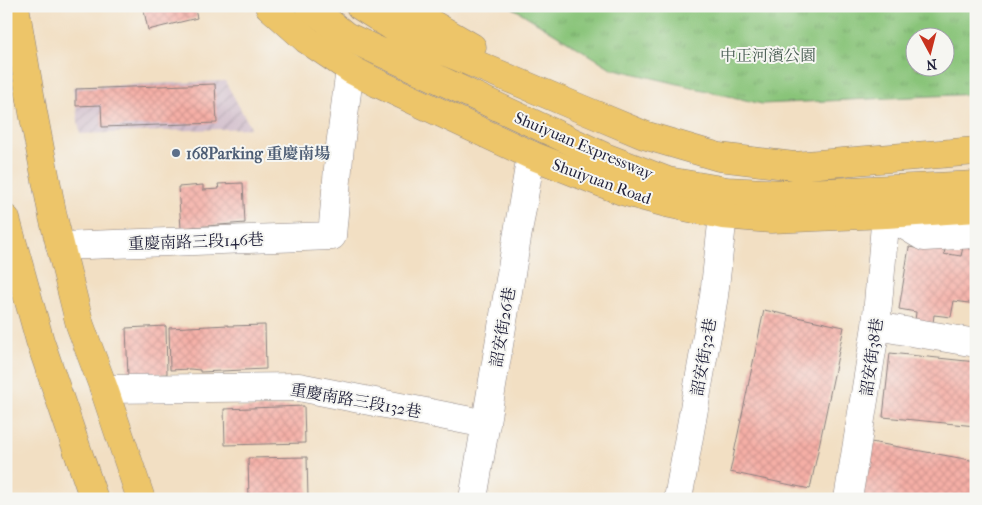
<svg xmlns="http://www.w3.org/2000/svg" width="982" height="505" font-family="'IM FELL French Canon','Noto Serif TC',serif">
	<defs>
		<pattern id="industrial-furrows" width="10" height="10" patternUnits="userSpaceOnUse" patternTransform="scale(1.25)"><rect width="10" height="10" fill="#d1bdcb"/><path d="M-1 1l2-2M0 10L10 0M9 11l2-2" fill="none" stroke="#b3a2af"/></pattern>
		<pattern id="park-tufts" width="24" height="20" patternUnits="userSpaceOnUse" patternTransform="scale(1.25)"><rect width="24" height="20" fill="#89c479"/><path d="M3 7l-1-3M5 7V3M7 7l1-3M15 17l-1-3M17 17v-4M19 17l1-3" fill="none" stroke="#76a86a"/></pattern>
		<pattern id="building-cross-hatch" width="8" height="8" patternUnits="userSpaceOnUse" patternTransform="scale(1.25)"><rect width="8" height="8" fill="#f5afa6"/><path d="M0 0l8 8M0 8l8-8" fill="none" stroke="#d29690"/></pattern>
	</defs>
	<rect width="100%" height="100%" fill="#f6f6f2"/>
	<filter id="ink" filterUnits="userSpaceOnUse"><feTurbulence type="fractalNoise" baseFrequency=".02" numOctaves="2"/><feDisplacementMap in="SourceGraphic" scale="10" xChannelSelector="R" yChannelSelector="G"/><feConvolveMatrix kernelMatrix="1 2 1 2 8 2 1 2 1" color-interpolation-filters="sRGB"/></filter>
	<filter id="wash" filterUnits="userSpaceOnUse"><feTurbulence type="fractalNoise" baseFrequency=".0096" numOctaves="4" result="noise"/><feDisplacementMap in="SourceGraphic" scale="20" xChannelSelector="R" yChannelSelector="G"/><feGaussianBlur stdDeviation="1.12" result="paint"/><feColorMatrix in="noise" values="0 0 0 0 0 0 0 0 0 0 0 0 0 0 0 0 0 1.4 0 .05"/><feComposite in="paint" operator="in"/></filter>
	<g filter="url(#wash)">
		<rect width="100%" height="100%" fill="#f2dfc3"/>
		<path fill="url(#industrial-furrows)" d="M225,81L251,128L80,134L73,87Z"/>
		<path fill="url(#park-tufts)" stroke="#56735a" fill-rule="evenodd" d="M510,6H976V94L762,104L611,68ZM914,38H944V68H914Z"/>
		<g id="blocks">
			<path fill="url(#building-cross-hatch)" d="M143,6H194L197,18L148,30Z
				M215,84L217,123L102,127L101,105L76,106V89Z
				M243,183L245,223L181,228L178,187L203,185V190L219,189L218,184Z
				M946,245L944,254L948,255V254L961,256L963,247L974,250L976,245V304L954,301L951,317L934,315L933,323L915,321L916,312L899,309L909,247L927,250Z
				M764,310L844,327L810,489L730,472Z
				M228,325V326L265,325L266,369L200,372V370L190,369L170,370L169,328Z
				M166,326L167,374L128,376L126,328Z
				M890,353L976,362V426L883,417Z
				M304,406L305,443L225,445L224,409Z
				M871,442L976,461V499H861Z
				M307,457L308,499H249L248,458Z"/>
		</g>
	</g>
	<g filter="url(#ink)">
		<use href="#blocks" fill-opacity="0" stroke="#8a807f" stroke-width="1"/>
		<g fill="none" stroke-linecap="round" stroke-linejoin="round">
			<g stroke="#8a807f" stroke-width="29">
				<path id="minor" d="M60,246L332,236L340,146L350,69
					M876,326L976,343
					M104,389L299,387L486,424
					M473,499L531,155
					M678,499L714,296L723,215
					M848,499L876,326L886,214L924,237L976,234"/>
			</g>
			<g stroke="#8a807f" stroke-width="29">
				<path id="major" d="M15,6L33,112L53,217L80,325L104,389L141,499
					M269,6L307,40L350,69L377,83L531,155L622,191L666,203L723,215L771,219L886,214L976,208
					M6,219L40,341L94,499"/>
			</g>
			<g stroke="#8a807f" stroke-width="29">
				<path id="highway" d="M309,6L346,36L605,157L668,181L727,191L786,194L976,185
					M360,6L404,34L584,110L644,135L719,157L794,166L976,151
					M401,6L472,47"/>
			</g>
			<use href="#minor" stroke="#fff" stroke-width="28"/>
			<use href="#major" stroke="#edc569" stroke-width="28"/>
			<use href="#highway" stroke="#edc569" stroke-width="28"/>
		</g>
	</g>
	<circle fill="#5c6f8a" stroke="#f6f6f2" stroke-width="2" cx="176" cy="153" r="5"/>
	<g text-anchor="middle" stroke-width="4" stroke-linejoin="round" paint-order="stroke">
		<g font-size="16" fill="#465b51" stroke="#f6f6f2">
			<text x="768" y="61">中正河濱公園</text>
		</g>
		<g font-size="16" fill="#22223b" stroke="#f6f6f2">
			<text transform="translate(584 145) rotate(23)" y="6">Shuiyuan Expressway</text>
			<text transform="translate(602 181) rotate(20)" y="6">Shuiyuan Road</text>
			<text transform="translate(196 241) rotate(-2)" y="6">重慶南路三段146巷</text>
			<text transform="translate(502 327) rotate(-80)" y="6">詔安街26巷</text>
			<text transform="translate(703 357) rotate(-80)" y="6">詔安街32巷</text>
			<text transform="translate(871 357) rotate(-82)" y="6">詔安街38巷</text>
			<text transform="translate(356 400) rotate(10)" y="6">重慶南路三段132巷</text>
		</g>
		<g font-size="16" font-weight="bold" fill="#4e5e75" stroke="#f6f6f2" text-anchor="start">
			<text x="186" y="159">168Parking 重慶南場</text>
		</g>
	</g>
	<rect width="982" height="505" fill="none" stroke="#f6f6f2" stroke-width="25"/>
	<g transform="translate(930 52) rotate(173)"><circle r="24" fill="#f6f6f2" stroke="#a1a1a9"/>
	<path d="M0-4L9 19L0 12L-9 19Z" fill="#c8321e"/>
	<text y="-8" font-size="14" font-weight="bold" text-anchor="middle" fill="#22223b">N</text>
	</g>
</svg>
